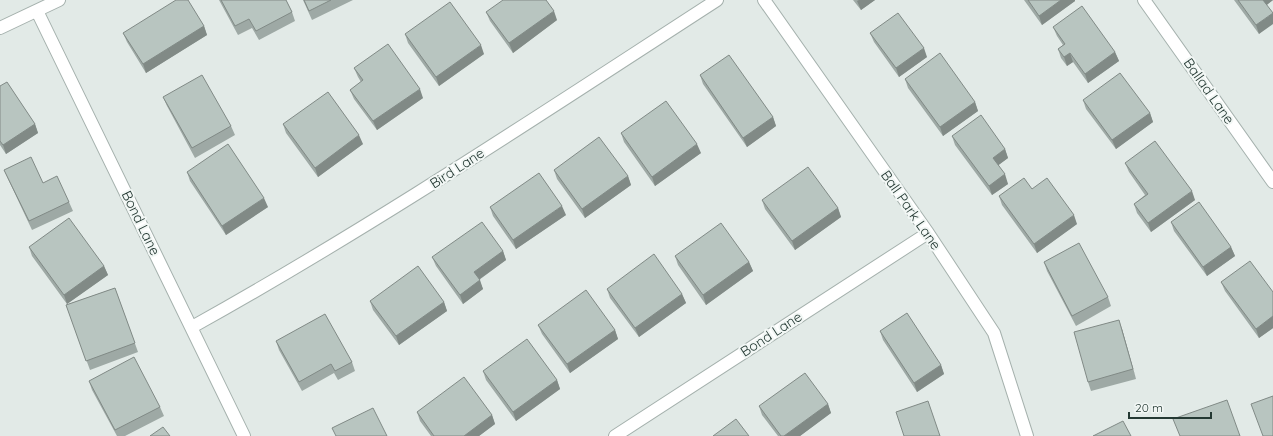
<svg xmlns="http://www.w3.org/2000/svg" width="1273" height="436" font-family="Quicksand,sans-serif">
	<rect width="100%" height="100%" fill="#e2eae7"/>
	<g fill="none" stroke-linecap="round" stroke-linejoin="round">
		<g stroke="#a5b1ad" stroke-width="14">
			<path id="street" d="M764,0L928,233L994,333L1027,436
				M1144,0L1273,182
				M37,11L244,436
				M0,28L59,0
				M192,327C372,227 544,112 717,0
				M615,436L928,233"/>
		</g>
		<use href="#street" stroke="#fff" stroke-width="12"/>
	</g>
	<path fill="#9ea9a5" d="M219,0H286L292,12L295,21L259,40L252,28L238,35Z
		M303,0H353L312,20Z
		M853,0H875L861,10Z
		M1024,0H1075V1L1042,25Z
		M1234,0H1273L1267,5L1259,34Z
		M486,12L557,20L513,53L490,21Z
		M204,26L207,35L146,73L127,42L123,33Z
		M1053,27L1115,52L1119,61L1088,83L1073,62L1067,66L1061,58L1058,49L1063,45L1057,36Z
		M870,33L927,57L899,77L874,42Z
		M405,34L484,54L439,86L408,43Z
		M354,68L423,98L377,130L354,99L350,90L361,82L358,77Z
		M700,75L773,117L776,126L747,147L703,84Z
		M905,79L975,102L978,111L943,136L908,88Z
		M0,86L35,124L38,133L6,154L0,145Z
		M163,97L231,126L235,135L195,158L167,106Z
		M1083,100L1150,113L1153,122L1116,149L1086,109Z
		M283,124L363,144L318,177L286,133Z
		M621,133L701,153L655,186L624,142Z
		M952,136L1005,149L1008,158L998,165L1008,184L992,195L955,145Z
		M1125,163L1195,200L1151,232L1137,213L1134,204L1145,195L1129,172Z
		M4,170L43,183L69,202L73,211L32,230L8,179Z
		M554,170L628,176L631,185L585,218L557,179Z
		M187,172L268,207L226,235L190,181Z
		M999,196L1077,224L1037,253L1002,205Z
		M762,200L838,208L841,217L795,250L765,209Z
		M490,207L566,215L516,249L493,216Z
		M1171,222L1231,247L1235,256L1207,276L1174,231Z
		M29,247L104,266L108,275L67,304L32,256Z
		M503,251L506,260L479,280L483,289L463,304L436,266L432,257Z
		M675,256L749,262L753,271L706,305L678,265Z
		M1044,262L1108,297L1111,306L1076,326L1047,271Z
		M1221,282L1273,292V328L1259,338L1225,291Z
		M115,288L138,352L90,370L66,305Z
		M607,289L682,294L686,303L639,337L610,298Z
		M370,301L444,302L447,311L399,345L373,310Z
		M538,325L615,330L618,339L570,373L542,334Z
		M1122,329L1136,379L1091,391L1088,382Z
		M880,331L941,365L944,374L917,392L883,340Z
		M276,341L352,362L355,371L338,380L334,373L302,391L279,350Z
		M483,371L557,380L560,389L516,421L486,380Z
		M89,381L160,407L164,416L125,436H117L92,390Z
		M828,404L831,413L800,436H778L762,415L759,406Z
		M417,412L492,415L495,424L479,436H431L420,421Z"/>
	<path fill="#818a86" d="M859,0H875L861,10L857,1Z
		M1061,0H1075V1L1042,25L1039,16Z
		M1262,0H1273L1265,6Z
		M554,11L557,20L513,53L509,43Z
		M1273,13V24L1259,34L1256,25Z
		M204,26L207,35L146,73L143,64Z
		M481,45L484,54L439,86L436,77Z
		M924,48L927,57L899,77L896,68Z
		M1115,52L1119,61L1088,83L1085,74Z
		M1070,53L1073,62L1067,66L1064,57Z
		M420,89L423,98L377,130L373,121Z
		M975,102L978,111L943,136L940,127Z
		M1150,113L1153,122L1116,149L1112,140Z
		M773,117L776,126L747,147L743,138Z
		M35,124L38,133L6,154L3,145Z
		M359,135L363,144L318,177L315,168Z
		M697,144L701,153L655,186L652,177Z
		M1005,149L1008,158L996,167L993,158Z
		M1005,174L1008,184L992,195L989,186Z
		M628,176L631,185L585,218L582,209Z
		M1192,191L1195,200L1151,232L1148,223Z
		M264,198L268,207L226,235L222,226Z
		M562,206L566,215L516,249L513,240Z
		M838,208L841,217L795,250L792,241Z
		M1074,215L1077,224L1037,253L1034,244Z
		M1231,247L1235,256L1207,276L1203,267Z
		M503,251L506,260L477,281L474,272Z
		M749,262L753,271L706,305L703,295Z
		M104,266L108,275L67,304L64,295Z
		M480,280L483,289L463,304L460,295Z
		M682,294L686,303L639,337L635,328Z
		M444,302L447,311L399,345L396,336Z
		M1273,316V328L1259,338L1256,329Z
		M1119,320L1122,329L1136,379L1133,369Z
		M615,330L618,339L570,373L567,364Z
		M941,365L944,374L917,392L914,383Z
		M557,380L560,389L516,421L513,412Z
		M828,404L831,413L800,436H784Z
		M492,415L495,424L479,436H464Z"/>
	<path fill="#b8c5c0" stroke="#818a86" d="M176,0H188L204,26L143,64L123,33Z
		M221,0H286L292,12L256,31L249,19L235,26Z
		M304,0H331L309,11Z
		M503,0H546L554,11L509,43L486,12Z
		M1028,0H1061L1039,16Z
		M1238,0H1263L1273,13L1256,25Z
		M450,2L481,45L436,77L405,34Z
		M1082,6L1115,52L1085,74L1070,53L1064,57L1058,49L1065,44L1053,27Z
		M898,13L924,48L896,68L870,33Z
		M388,44L420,89L373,121L350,90L363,80L354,68Z
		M940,53L975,102L940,127L905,79Z
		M729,55L773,117L743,138L700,75Z
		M1120,73L1150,113L1112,140L1083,100Z
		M202,75L231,126L192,148L163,97Z
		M7,82L35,124L3,145L0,141V86Z
		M328,92L359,135L315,168L283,124Z
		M666,101L697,144L652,177L621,133Z
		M981,115L1005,149L993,158L1005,174L989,186L952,136Z
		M599,137L628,176L582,209L554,170Z
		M1155,141L1192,191L1148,223L1134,204L1148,194L1125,163Z
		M228,144L264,198L222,226L187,172Z
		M31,157L43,183L57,176L69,202L29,221L4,170Z
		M808,167L838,208L792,241L762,200Z
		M539,173L562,206L513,240L490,207Z
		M1024,178L1032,189L1047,178L1074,215L1034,244L999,196Z
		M1199,202L1231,247L1203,267L1171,222Z
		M69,218L104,266L64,295L29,247Z
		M482,222L503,251L474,272L480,280L460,295L432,257Z
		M721,223L749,262L703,295L675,256Z
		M1079,243L1108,297L1072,316L1044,262Z
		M654,254L682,294L635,328L607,289Z
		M1250,261L1273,292V316L1256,329L1221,282Z
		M418,266L444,302L396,336L370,301Z
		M115,288L135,343L86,361L66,305Z
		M586,290L615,330L567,364L538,325Z
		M907,313L941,365L914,383L880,331Z
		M325,314L352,362L335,371L331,364L299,382L276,341Z
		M1119,320L1133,369L1088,382L1074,332Z
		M527,339L557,380L513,412L483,371Z
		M134,357L160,407L115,430L89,381Z
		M805,373L828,404L784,436H781L759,406Z
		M464,377L492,415L464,436H434L417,412Z
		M1273,396V436H1263L1251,404Z
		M1227,400L1240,436H1180L1173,419Z
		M928,401L940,436H904L896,412Z
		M373,408L387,436H336L332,428Z
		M736,419L749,436H713Z
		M1123,421L1131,436H1093Z
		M163,427L170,436H150Z"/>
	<g text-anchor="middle" stroke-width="4" stroke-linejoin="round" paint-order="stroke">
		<g font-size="14" fill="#243933" stroke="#f2f7f5">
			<text transform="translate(1209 91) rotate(55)" y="5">Ballad Lane</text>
			<text transform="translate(457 168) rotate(-33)" y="5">Bird Lane</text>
			<text transform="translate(911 210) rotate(55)" y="5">Ball Park Lane</text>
			<text transform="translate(141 223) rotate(64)" y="5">Bond Lane</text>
			<text transform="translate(771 334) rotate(-33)" y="5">Bond Lane</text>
		</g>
	</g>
	<path d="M1129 412v6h82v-6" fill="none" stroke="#243933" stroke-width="2"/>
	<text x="1135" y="412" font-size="12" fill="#243933" stroke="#f2f7f5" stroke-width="3" paint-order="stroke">20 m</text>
</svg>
